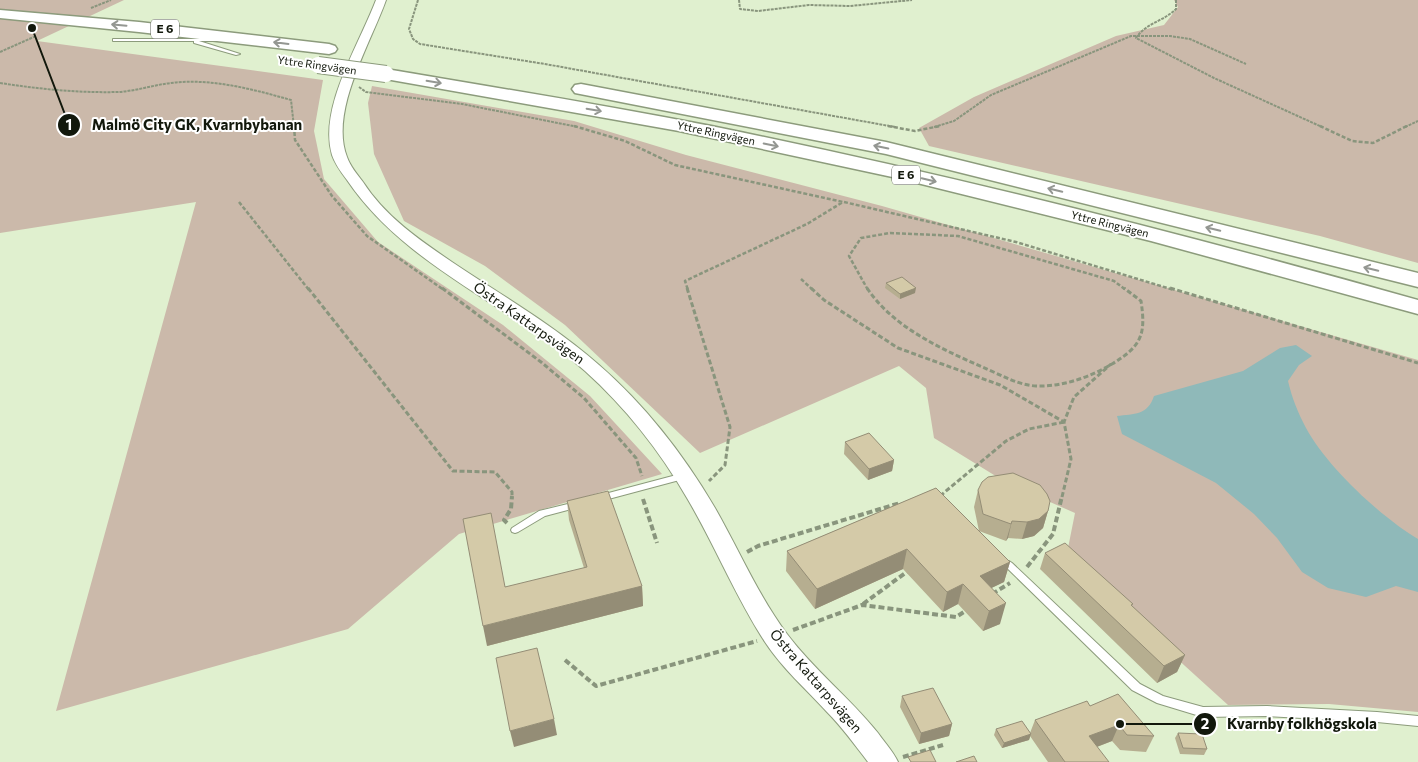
<svg xmlns="http://www.w3.org/2000/svg" width="1418" height="762" font-family="Commissioner,sans-serif">
	<rect width="100%" height="100%" fill="#e0f0cf"/>
	<path fill="#cbb9aa" d="M0,0H124L37,41L323,80L314,131L324,179L378,242L503,325L590,396L662,474L459,534L348,629L56,711L196,202L0,233Z
		M1174,0H1418V263L1320,236L929,146L919,128L974,97L1116,36L1164,25L1178,7Z
		M372,86L574,121L686,155L882,206L1418,360V712L1329,704L1228,705L1066,558L1075,513L1007,483L934,438L926,388L899,366L700,453L565,325L485,266L404,221L374,154L368,103Z"/>
	<path fill="#8fb9b9" d="M1296,345L1312,356L1299,365L1288,381C1292,398 1298,413 1306,428C1327,467 1381,517 1418,539V592L1396,586L1366,597L1328,588L1302,572L1277,538L1254,514L1216,483L1122,434L1117,416C1134,414 1148,415 1154,396L1243,371L1280,348Z"/>
	<g fill="none" stroke-linecap="round" stroke-linejoin="round">
		<g stroke="#8c9b7c" stroke-width="2">
			<path id="service" d="M113,39H215L217,40V41H199L240,54L236,55L194,43V41H113Z
				M684,473L687,474L688,476L687,478L601,501L598,500L597,498L598,496L601,495Z
				M576,502L579,503L580,505L579,507L545,516L518,532L515,533L512,532L511,530L512,528L539,511Z
				M1009,561L1012,563L1140,684L1163,696L1203,707L1267,706L1377,712L1418,716V726L1377,722L1267,716L1203,717L1157,703L1132,690L1006,567L1004,565L1006,563Z"/>
		</g>
		<g stroke="#8c9b7c" stroke-width="2">
			<path id="tertiary" d="M376,0H386C371,43 329,111 347,157C350,166 357,174 363,182C385,216 418,239 452,262C501,295 554,325 599,365C645,405 684,455 715,508C739,550 758,595 787,634C814,670 850,698 878,733C885,743 893,751 898,762H868C855,745 842,727 827,712C806,689 782,668 765,642C735,596 715,545 687,498C660,451 625,407 585,371C509,304 405,266 347,180C341,172 335,164 332,155C318,108 360,43 376,0Z"/>
		</g>
		<g stroke="#8c9b7c" stroke-width="3">
			<path id="motorway" d="M0,10L139,22L329,44L335,46L337,49L335,52L329,54L139,32L0,18Z
				M386,69C498,88 610,106 721,128C956,176 1188,235 1418,300V314L1151,241L897,178L679,131L380,78L378,74L380,70Z
				M581,84L886,142L1418,273V287L886,154L575,93L572,89L575,85Z"/>
		</g>
		<path stroke="#89957d" stroke-width="2" stroke-dasharray="3 1" stroke-linecap="butt" d="M418,0L409,29L413,39L420,44L545,64L895,127
			M739,0L740,9L758,11L809,5L850,6L912,0
			M1176,0V9C1164,21 1146,23 1136,38L1214,78L1322,127
			M91,8L111,0
			M0,52L36,36
			M0,83C39,89 78,93 118,92C136,91 153,85 171,83C211,78 252,89 291,100L294,127
			M359,87L366,92L462,104L578,127
			M934,127L954,121L991,95L1131,36H1170L1190,39L1246,64
			M1405,127L1418,121"/>
		<path stroke="#89957d" stroke-width="2.5" stroke-dasharray="4 2" stroke-linecap="butt" d="M294,126L295,140L332,196L367,236L444,290
			M574,126L625,141L675,165L843,202L807,224L685,281L688,290
			M888,126L915,131L940,126
			M1320,126L1352,141L1373,143L1407,126
			M239,202L309,290
			M844,202L1016,242L1174,290
			M801,279L813,290
			M868,290L849,256L861,238L890,233L958,236L1114,281L1126,290"/>
		<path stroke="#89957d" stroke-width="3" stroke-dasharray="5 2.5" stroke-linecap="butt" d="M308,288L453,471L495,472L512,492V497
			M442,288L541,362L584,398L636,458L642,476
			M687,288L730,427L725,465L709,481
			M811,288L824,300L898,348L1000,385L1064,422
			M867,288C894,329 946,351 989,370C1005,377 1019,385 1036,386C1063,387 1090,377 1112,364C1142,346 1146,334 1141,301L1124,288
			M1170,288L1418,363
			M940,496L1006,441L1029,429L1064,422
			M1062,497L1071,459L1064,422L1074,397L1111,364"/>
		<path stroke="#89957d" stroke-width="4" stroke-dasharray="6 3" stroke-linecap="butt" d="M643,499L657,543
			M507,523L504,520L511,509L512,496
			M747,552L758,546L900,503
			M1027,567L1053,534L1062,496
			M992,594L1010,583
			M863,604L908,571
			M793,630L862,605L956,617L967,610
			M565,660L596,686L757,641
			M903,757L943,745"/>
		<use href="#service" fill="#fff" fill-rule="evenodd"/>
		<use href="#tertiary" fill="#fff" fill-rule="evenodd"/>
		<use href="#motorway" fill="#fff" fill-rule="evenodd"/>
		<g stroke="#8c9b7c" stroke-width="18" stroke-linecap="butt">
			<path id="motorway-bridge" d="M318,65L386,74"/>
		</g>
		<use href="#motorway-bridge" stroke="#fff" stroke-width="16"/>
	</g>
	<path fill="#b6ae90" d="M886,283L915,293L900,299L885,288Z
		M845,442L894,460L892,471L868,480L844,454Z
		M936,488L1010,562L1004,582L991,588L1000,624L983,631L958,604L943,612L903,569L815,609L786,571L787,551Z
		M978,490L1048,511L1043,528L1034,536L1022,539L1008,538L1006,541L979,531L974,507Z
		M567,501L642,586L643,606L487,646L584,568L569,520Z
		M1045,553L1132,606L1185,655L1177,672L1157,683L1040,569Z
		M902,696L952,724L949,736L919,744L900,707Z
		M1090,706L1154,736L1146,752L1120,750L1112,741L1097,747L1108,762H1048L1030,736L1029,740L1002,748L994,735L996,729L1030,733L1035,720Z
		M1178,733L1207,749L1204,755L1180,754L1175,738Z"/>
	<path fill="#948d76" d="M916,288L915,293L900,299V294Z
		M894,460L892,471L868,480L869,469Z
		M1048,511L1043,528L1034,536L1022,539L1027,522Z
		M1012,521L1008,538L1006,541L1011,524Z
		M907,549L903,569L815,609L817,589Z
		M1010,562L1004,582L975,596L980,576Z
		M963,584L958,604L943,612L947,592Z
		M642,586L643,606L487,646L483,626Z
		M1006,603L1000,624L983,631L989,611Z
		M1185,655L1177,672L1157,683L1164,666Z
		M554,719L557,735L514,747L510,731Z
		M952,724L949,736L919,744L921,733Z
		M1119,725L1112,741L1083,752L1089,736Z
		M1031,734L1029,740L1002,748L1004,743Z"/>
	<path fill="#d4caa8" stroke="#948d76" d="M902,277L916,288L900,294L886,283Z
		M869,433L894,460L869,469L845,442Z
		M1013,473L1040,485L1047,494L1050,501L1048,511L1039,519L1027,522L1012,521L1011,524L983,514L978,490L982,482L988,477Z
		M936,488L1010,562L980,576L1006,603L989,611L963,584L947,592L907,549L817,589L787,551Z
		M608,491L642,586L483,626L463,519L491,513L505,587L587,567L567,501Z
		M1065,543L1133,604L1131,605L1185,655L1164,666L1045,553Z
		M537,648L554,719L510,731L496,658Z
		M933,688L952,724L921,733L902,696Z
		M1118,694L1154,736L1127,735L1119,725L1089,736L1109,762H1065L1035,720L1087,701L1090,706Z
		M1022,721L1031,734L1004,743L996,729Z
		M1178,733L1202,734L1207,749L1183,748Z
		M930,750L936,762H911L908,757Z
		M974,756L977,762H956Z"/>
	<defs><path id="oneway-shaft" d="M-6 0H5M1.5-3L5.5 0L1.5 3" fill="none" stroke-width="1.6" stroke-linecap="round" stroke-linejoin="round" transform="scale(1.25)"/></defs>
	<g stroke="#949792">
		<use href="#oneway-shaft" transform="translate(119 25) rotate(-175)"/>
		<use href="#oneway-shaft" transform="translate(281 43) rotate(-173)"/>
		<use href="#oneway-shaft" transform="translate(434 82) rotate(9)"/>
		<use href="#oneway-shaft" transform="translate(594 110) rotate(10)"/>
		<use href="#oneway-shaft" transform="translate(771 145) rotate(12)"/>
		<use href="#oneway-shaft" transform="translate(881 147) rotate(-168)"/>
		<use href="#oneway-shaft" transform="translate(929 180) rotate(13)"/>
		<use href="#oneway-shaft" transform="translate(1055 190) rotate(-166)"/>
		<use href="#oneway-shaft" transform="translate(1213 229) rotate(-166)"/>
		<use href="#oneway-shaft" transform="translate(1371 269) rotate(-166)"/>
	</g>
	<g text-anchor="middle" stroke-width="4" stroke-linejoin="round" paint-order="stroke">
		<g font-size="11" fill="#12180c" stroke="#fff">
			<text transform="translate(317 65) rotate(8)" y="4">Yttre Ringvägen</text>
			<text transform="translate(716 133) rotate(12)" y="4">Yttre Ringvägen</text>
			<text transform="translate(1110 224) rotate(14)" y="4">Yttre Ringvägen</text>
		</g>
		<g fill="#fff" stroke="#595d55" stroke-width="1">
			<rect x="151" y="19.5" width="28" height="19" rx="4"/>
			<rect x="892" y="165.5" width="28" height="19" rx="4"/>
		</g>
		<g font-size="12" font-weight="bold" fill="#12180c">
			<text x="165" y="33">E 6</text>
			<text x="906" y="179">E 6</text>
		</g>
		<g font-size="14" fill="#12180c" stroke="#fff">
			<text transform="translate(529 323) rotate(35)" y="5">Östra Kattarpsvägen</text>
			<text transform="translate(816 681) rotate(49)" y="5">Östra Kattarpsvägen</text>
		</g>
	</g>
	<path fill="none" stroke="#12180c" stroke-width="2" d="M32 28L69 125M1120 724L1205 724"/>
	<g fill="#12180c" stroke="#fff" stroke-width="2">
		<circle cx="32" cy="28" r="5"/>
		<circle cx="1120" cy="724" r="5"/>
		<circle cx="69" cy="125" r="12"/>
		<circle cx="1205" cy="724" r="12"/>
	</g>
	<g font-size="15" text-anchor="middle" font-weight="bold" fill="#fff">
		<text x="69" y="130">1</text>
		<text x="1205" y="729">2</text>
	</g>
	<g font-size="15" text-anchor="middle" font-weight="bold" fill="#12180c" stroke="#fff" stroke-width="4" stroke-linejoin="round" paint-order="stroke">
		<text x="197" y="130">Malmö City GK, Kvarnbybanan</text>
		<text x="1302" y="729">Kvarnby folkhögskola</text>
	</g>
</svg>
